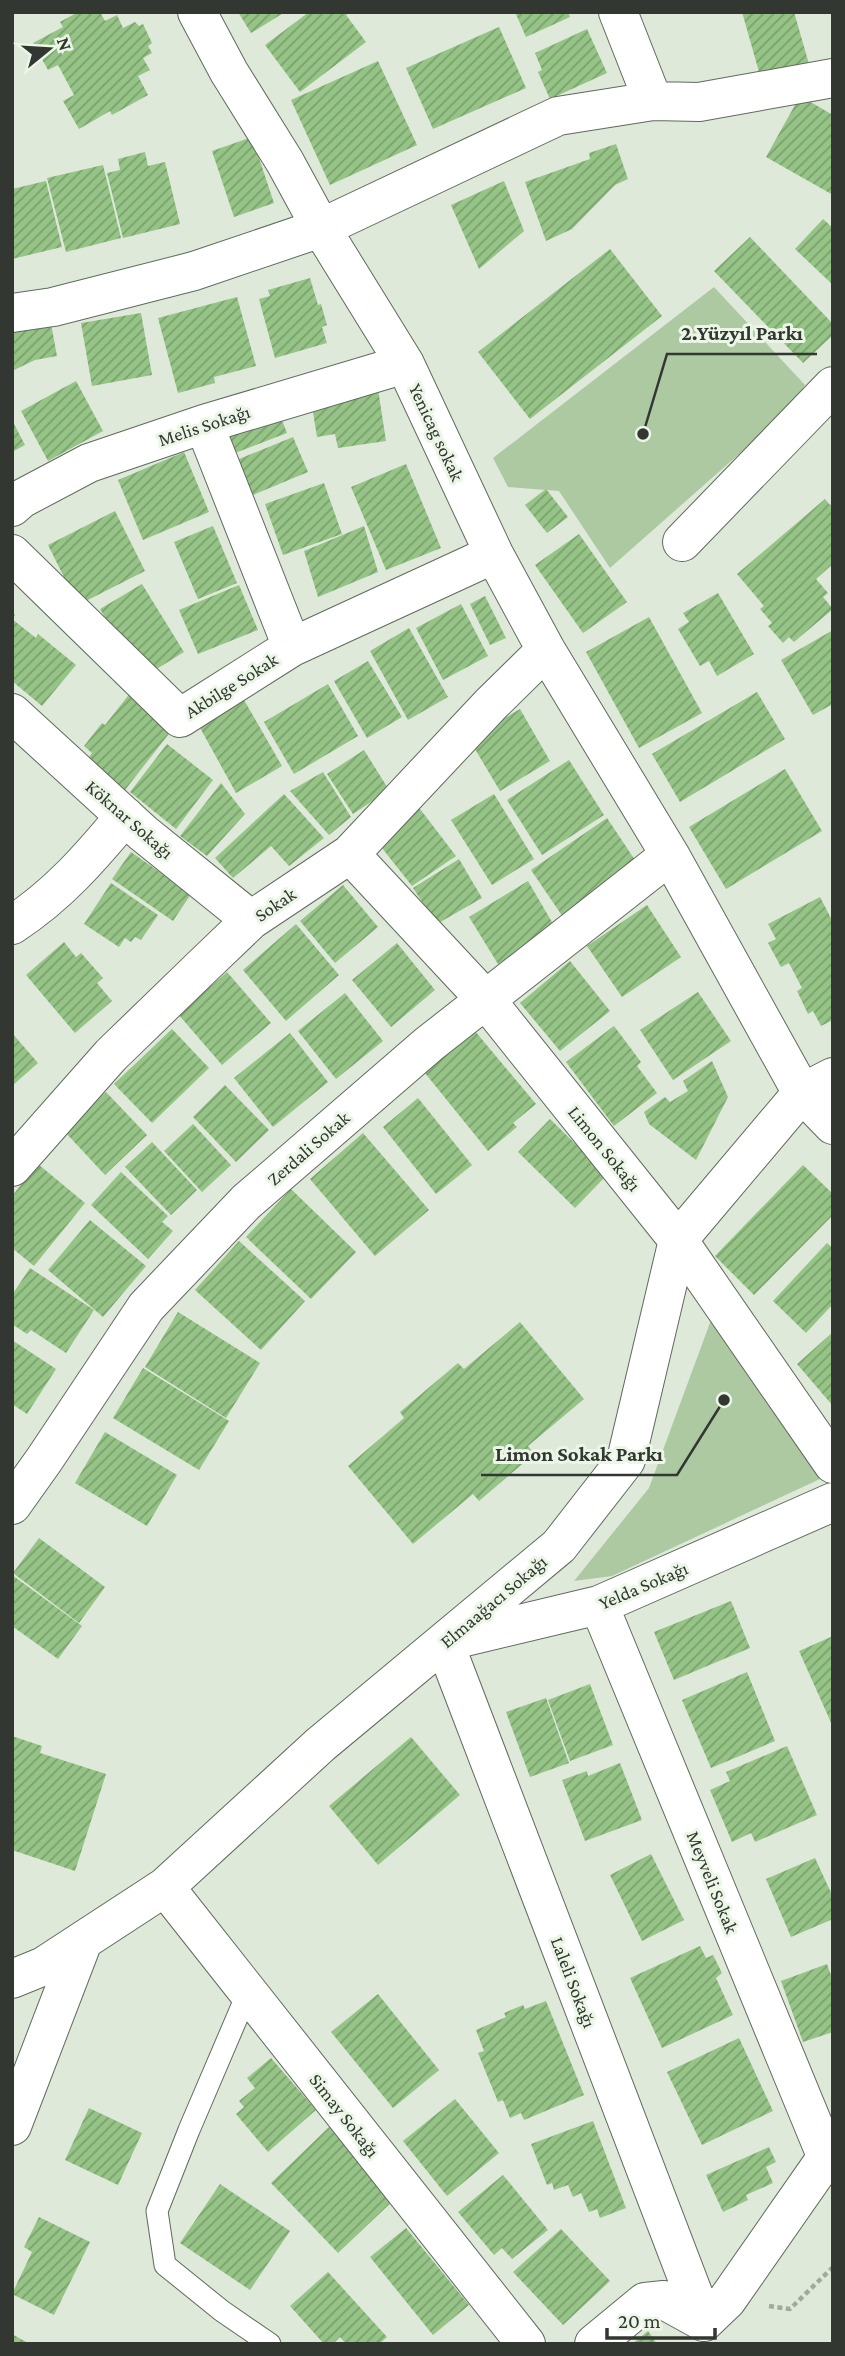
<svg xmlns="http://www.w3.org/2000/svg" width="845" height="2356" font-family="'Crimson Pro',serif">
	<defs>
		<pattern id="building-hatch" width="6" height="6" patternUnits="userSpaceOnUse" patternTransform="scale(1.75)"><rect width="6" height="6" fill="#95c486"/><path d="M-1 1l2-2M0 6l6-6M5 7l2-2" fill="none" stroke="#7aa06e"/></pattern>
	</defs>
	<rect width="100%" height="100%" fill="#dee9da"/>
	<path fill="#acc9a2" d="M714,287L805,385L789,410L610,568L559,491L508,487L493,458Z
		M711,1320L820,1479L612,1576L574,1581L649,1488Z"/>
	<path fill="url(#building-hatch)" d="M78,12H100L105,21L117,15L123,28L135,22L139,26L143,24L152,43L148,46L152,53L143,58L150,70L138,76L148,95L112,115L110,111L79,129L63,101L74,95L58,65L48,70L33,43L63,27L60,22Z
		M238,12H285L251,33Z
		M309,12H350L346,15L366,42L300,92L265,45Z
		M515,12H568L570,17L526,37Z
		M742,12H794L809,64L761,79Z
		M499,27L526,88L433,129L406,68Z
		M587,29L607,73L550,99L538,72L542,70L535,53Z
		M378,61L417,145L330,185L291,100Z
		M800,96L833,115V195L766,157Z
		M252,137L274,203L234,217L212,151Z
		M616,144L628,179L615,185L572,229L546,241L525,182L590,159L589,153Z
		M145,152L148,166L165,162L180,224L123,238L107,173L120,170L118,159Z
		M103,165L121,238L66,252L47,178Z
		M46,181L62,247L12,259V189Z
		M504,181L524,231L479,269L451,205Z
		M823,219L833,228V285L795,249Z
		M750,237L833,324V335L803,363L714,271Z
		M610,249L662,316L530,419L478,352Z
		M310,278L318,305L321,304L327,325L322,327L327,343L275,358L259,299L270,296L268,290Z
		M237,297L256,366L214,377L215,383L178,393L158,318Z
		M141,313L152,375L92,386L81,323Z
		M51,324L57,356L35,360L12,371V332Z
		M76,381L103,431L48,461L21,411Z
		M378,389L386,441L338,448L335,434L317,437L312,406Z
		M278,410L287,433L235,453L226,430Z
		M12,420L25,445L12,452Z
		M293,437L308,472L253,495L239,459Z
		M184,452L209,512L143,540L118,480Z
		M406,464L441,548L386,570L351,487Z
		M324,483L342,534L283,555L265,504Z
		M546,489L568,517L547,533L525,505Z
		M825,499L830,505L833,503V564L816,579L828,593L823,597L833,609L794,642L789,637L783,643L768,626L772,623L760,609L764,606L737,574Z
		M115,511L145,571L78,605L48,545Z
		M213,526L237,583L198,599L174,542Z
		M364,526L378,572L318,597L304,551Z
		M579,534L627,602L583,633L535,565Z
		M142,584L184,652L142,678L100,609Z
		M239,585L258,630L198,654L179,610Z
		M718,593L754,654L717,676L709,661L700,666L678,629L689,622L683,613Z
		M485,596L506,638L490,645L470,604Z
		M461,604L488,656L443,680L416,628Z
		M12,612L15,615L12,619L36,638L38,634L76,665L42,706L12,681Z
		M649,617L702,713L639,748L586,652Z
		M409,628L448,697L408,720L370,651Z
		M833,630V704L813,715L781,660Z
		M368,661L402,717L367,738L334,681Z
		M328,684L358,736L294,774L264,722Z
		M131,692L175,726L125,790L87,760L92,753L84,746L102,723L105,725Z
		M757,692L785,739L680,802L652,754Z
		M244,700L282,766L236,793L199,726Z
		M520,709L550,761L500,791L469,739Z
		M167,744L213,780L176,829L130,792Z
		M364,750L389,790L353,814L327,774Z
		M569,760L604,815L542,855L507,800Z
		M785,769L822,831L726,889L689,827Z
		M323,772L351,817L329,835L290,791Z
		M221,783L245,814L207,856L180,836Z
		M284,794L324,838L289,866L271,846L233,878L215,858Z
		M494,794L534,859L492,885L451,820Z
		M417,805L456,856L412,886L378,843Z
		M607,818L641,869L565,920L531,870Z
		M131,852L191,894L173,921L112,879Z
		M459,859L482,898L437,924L413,888Z
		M528,881L556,929L498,964L469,917Z
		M111,883L158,915L141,940L135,937L131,942L125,938L119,947L84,924Z
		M343,885L378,927L335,963L300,921Z
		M820,897L833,922V1020L821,1026L813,1011L808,1014L797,991L802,988L789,963L781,967L768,943L776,939L768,924Z
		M647,905L681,957L622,997L587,946Z
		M296,924L339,975L286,1021L243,970Z
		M64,942L76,957L81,953L103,978L97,983L112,1001L75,1033L26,975Z
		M397,943L435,990L391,1027L352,980Z
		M570,961L610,1011L560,1051L520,1003Z
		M227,972L271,1023L222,1065L178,1014Z
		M698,992L731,1041L673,1080L640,1030Z
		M345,993L383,1041L336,1079L298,1031Z
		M614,1026L641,1062L637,1066L657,1093L614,1126L566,1062Z
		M172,1029L209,1068L152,1123L114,1084Z
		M475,1031L536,1104L513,1123L517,1127L488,1151L425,1073Z
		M12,1033L38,1063L12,1086Z
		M290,1033L328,1082L273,1127L234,1078Z
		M712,1061L728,1097L696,1160L649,1124L644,1112L665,1097L670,1102L688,1091L683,1081Z
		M225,1085L269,1130L236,1162L193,1117Z
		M106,1092L147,1135L105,1175L65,1132Z
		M418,1098L472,1165L436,1194L383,1127Z
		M550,1119L607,1175L575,1208L518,1152Z
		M193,1124L231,1165L202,1192L164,1151Z
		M363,1133L429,1210L375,1256L310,1179Z
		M152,1142L197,1190L171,1215L125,1167Z
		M38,1164L85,1203L34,1266L12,1248V1196Z
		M803,1165L833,1194V1215L754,1295L715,1256Z
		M121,1172L168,1216L162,1222L173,1231L148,1259L91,1205Z
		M291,1189L356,1252L311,1299L246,1237Z
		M90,1220L146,1266L103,1317L48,1270Z
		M239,1241L305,1301L261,1350L195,1290Z
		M827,1243L833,1248V1304L806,1333L773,1301Z
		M30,1268L94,1310L66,1353L31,1330L27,1334L12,1324V1295Z
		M178,1312L260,1363L226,1418L145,1367Z
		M520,1322L584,1399L528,1446L534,1454L479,1501L473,1494L413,1544L348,1466L404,1418L400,1412L458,1363L464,1369Z
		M833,1332V1406L797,1364Z
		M12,1340L56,1369L27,1414L12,1404Z
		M143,1368L229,1421L199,1470L113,1418Z
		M105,1432L177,1475L147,1526L75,1483Z
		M39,1538L105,1587L79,1623L13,1573Z
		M12,1575L82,1626L58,1659L12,1626Z
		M731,1601L750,1648L674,1680L654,1632Z
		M833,1636V1727L799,1651Z
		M747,1672L775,1741L711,1768L682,1700Z
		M590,1684L613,1745L570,1761L548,1700Z
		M546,1698L569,1763L530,1777L506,1712Z
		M12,1736L42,1746L40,1753L106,1774L75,1871L12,1850Z
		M411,1737L460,1795L378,1865L329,1806Z
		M787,1746L817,1815L755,1842L751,1833L732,1842L710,1790L730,1781L726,1772Z
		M620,1763L642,1820L585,1841L562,1780L587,1771L588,1776Z
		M651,1854L684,1920L642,1941L610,1875Z
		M815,1858L833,1897V1919L791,1937L766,1879Z
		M700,1946L706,1958L713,1955L722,1973L716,1978L733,2015L662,2048L630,1978Z
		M827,1964L833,1981V2032L803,2042L781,1981Z
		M378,1994L439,2070L393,2108L331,2032Z
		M546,2001L584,2095L524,2120L521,2113L510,2118L503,2100L498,2102L478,2053L484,2051L476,2030L506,2017L504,2013L523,2005L525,2009Z
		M739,2038L773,2111L702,2145L667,2072Z
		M271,2058L316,2110L268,2152L236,2114L244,2107L239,2101L255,2088L247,2078Z
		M455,2099L499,2153L447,2196L403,2141Z
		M89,2108L142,2133L118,2185L65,2160Z
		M593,2121L626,2208L600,2218L597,2209L589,2212L581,2193L573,2197L568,2185L554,2190L552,2183L547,2185L531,2144Z
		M329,2127L396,2198L338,2253L271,2183Z
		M769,2147L776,2162L766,2167L773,2183L746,2195L748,2200L723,2212L706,2175Z
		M503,2175L548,2230L512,2259L502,2248L494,2255L458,2212Z
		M220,2184L290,2231L250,2290L180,2243Z
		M39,2217L90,2242L54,2315L12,2294L32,2252L24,2247Z
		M406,2228L469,2305L433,2335L370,2257Z
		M561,2229L610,2281L563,2325L513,2272Z
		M328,2272L387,2337L379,2344H346L340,2337L333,2344H324L290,2306Z
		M648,2331L657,2344H632Z
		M12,2334L30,2344H12Z"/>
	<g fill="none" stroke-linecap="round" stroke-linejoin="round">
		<g stroke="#606a5d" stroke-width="23">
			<path id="lane" d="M248,1992L189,2130L157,2211L165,2265L222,2311L270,2344"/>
		</g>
		<g stroke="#606a5d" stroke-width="40">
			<path id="street" d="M197,12L229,72L285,162L321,228L405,364L494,554L546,650L670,855L802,1093L833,1125
				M618,12L653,101L699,102L833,78
				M12,313L53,307L194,271L321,228L558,116L653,101
				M204,424L292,647
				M12,507L21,499L89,463L204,424L405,364
				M682,542L833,386
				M12,554L180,718L292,647L494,554
				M12,713L143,833L251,920
				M350,854L486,1000L678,1240L833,1464
				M12,925C58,895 90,858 125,816
				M12,1167L111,1055L206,963L251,920L350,854L491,704L546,650
				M12,1505L44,1460L146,1307L246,1202L429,1044L670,855
				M599,1605L827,2158
				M165,1887L526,2344
				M12,1979L44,1966L165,1887L321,1744L559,1546L626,1460L678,1240L802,1093L833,1077
				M12,2126L83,1941
				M704,2322L444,1642L599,1605L833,1502
				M704,2322L727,2300L833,2148
				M594,2344L645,2302L664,2300L704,2322"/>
		</g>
		<path stroke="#a0a99d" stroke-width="4.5" stroke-dasharray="5 3.5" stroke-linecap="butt" d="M769,2306L790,2309L833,2267"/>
		<use href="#lane" stroke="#fff" stroke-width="21"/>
		<use href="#street" stroke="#fff" stroke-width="38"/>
	</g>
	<g text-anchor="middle" stroke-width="6" stroke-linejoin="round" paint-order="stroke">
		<g font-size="19" fill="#323731" stroke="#ebf6e7">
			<text transform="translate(204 425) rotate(-18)" y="7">Melis Sokağı</text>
			<text transform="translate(437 432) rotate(65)" y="7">Yenicag sokak</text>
			<text transform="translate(231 685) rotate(-32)" y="7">Akbilge Sokak</text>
			<text transform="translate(130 819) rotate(41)" y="7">Köknar Sokağı</text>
			<text transform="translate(275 904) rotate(-34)" y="7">Sokak</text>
			<text transform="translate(308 1148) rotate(-41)" y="7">Zerdali Sokak</text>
			<text transform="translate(605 1148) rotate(51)" y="7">Limon Sokağı</text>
			<text transform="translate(643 1585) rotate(-23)" y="7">Yelda Sokağı</text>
			<text transform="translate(493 1601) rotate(-40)" y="7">Elmaağacı Sokağı</text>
			<text transform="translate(713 1882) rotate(68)" y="7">Meyveli Sokak</text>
			<text transform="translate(574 1982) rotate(69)" y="7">Laleli Sokağı</text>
			<text transform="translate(345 2115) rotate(52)" y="7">Simay Sokağı</text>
		</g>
	</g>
	<path fill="none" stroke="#323731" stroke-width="2.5" d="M643 434L667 354H817M724 1400L677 1475H481"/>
	<g fill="#323731" stroke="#ebf6e7" stroke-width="2.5">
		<circle cx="643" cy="434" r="7"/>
		<circle cx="724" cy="1400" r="7"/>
	</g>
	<g font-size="21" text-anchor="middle" font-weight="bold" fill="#323731" stroke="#ebf6e7" stroke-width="6" stroke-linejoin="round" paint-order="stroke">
		<text x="742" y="340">2.Yüzyıl Parkı</text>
		<text x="579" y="1461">Limon Sokak Parkı</text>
	</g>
	<rect width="845" height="2356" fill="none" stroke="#323731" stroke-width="28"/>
	<g transform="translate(49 49) rotate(72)" stroke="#ebf6e7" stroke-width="5" paint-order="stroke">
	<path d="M0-5L12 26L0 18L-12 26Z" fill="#323731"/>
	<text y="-10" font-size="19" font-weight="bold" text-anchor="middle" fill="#323731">N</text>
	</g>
	<path d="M607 2328v10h108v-10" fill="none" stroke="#323731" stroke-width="3.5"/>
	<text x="618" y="2328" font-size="21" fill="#323731" stroke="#ebf6e7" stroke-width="5" paint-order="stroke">20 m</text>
</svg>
